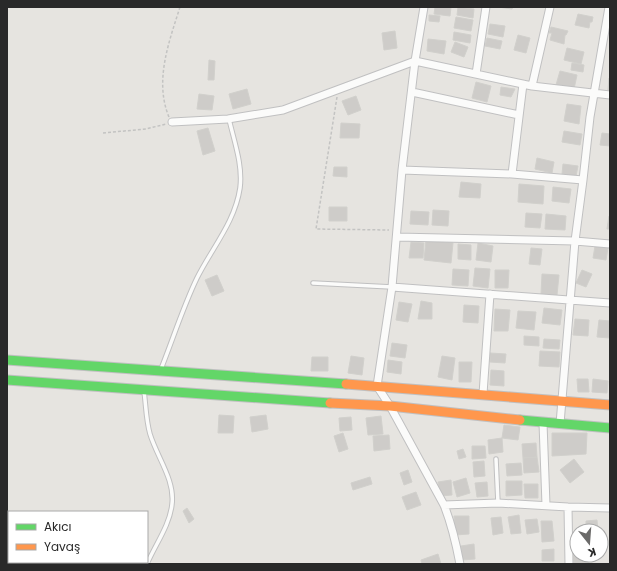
<svg xmlns="http://www.w3.org/2000/svg" width="617" height="571" font-family="Poppins,sans-serif">
	<rect width="100%" height="100%" fill="#e6e4e0"/>
	<path fill="#ceccc9" stroke="#d1d0cc" d="M435,7H451L450,16L434,14Z
		M458,7L474,9L473,18L457,15Z
		M498,7H513L512,9Z
		M578,14L593,17L592,22H590L589,28L575,25Z
		M429,15L440,16L439,22L429,21Z
		M456,17L473,20L471,31L454,28Z
		M490,24L505,26L503,37L488,34Z
		M551,27L568,31L566,35H565L564,44L550,40L552,33H549Z
		M395,31L397,48L384,50L382,33Z
		M454,32L471,35L470,43L453,40Z
		M518,35L530,38L526,53L514,50Z
		M487,38L502,41L500,49L485,46Z
		M428,39L446,41L444,54L427,51Z
		M455,42L468,47L464,57L451,52Z
		M567,48L584,52L581,64L564,60Z
		M209,60L215,61L214,80H208Z
		M572,63L584,65L583,72L571,70Z
		M560,71L577,75L574,89L556,85Z
		M609,78H610V90H608Z
		M476,82L491,86L487,102L472,98Z
		M501,87L515,89L511,97L500,95Z
		M247,89L251,104L233,109L229,94Z
		M199,94L214,96L212,110L197,109Z
		M356,96L361,110L348,115L342,101Z
		M567,104L581,106L579,124L564,121Z
		M341,123L360,124L359,138H340Z
		M208,128L215,151L203,155L197,131Z
		M564,131L582,134L580,145L562,142Z
		M602,133L610,134V146L600,145Z
		M537,158L554,162L552,173L535,169Z
		M563,164L578,166L576,176L562,174Z
		M334,167H347V177L333,176Z
		M461,182L481,184L480,198L459,197Z
		M519,184L544,186L543,204L518,202Z
		M553,187L571,189L569,203L552,201Z
		M329,207H347V221H329Z
		M433,210L449,211L448,226L432,225Z
		M411,211L429,212L428,225L410,224Z
		M526,213L542,214L540,228L525,227Z
		M546,214L566,216L565,230L545,229Z
		M609,216H610V229H607Z
		M426,240L453,243L451,263L424,260Z
		M411,242L424,243L423,258H409Z
		M478,243L493,246L491,262L476,260Z
		M458,244L471,245V260L458,259Z
		M595,246L608,248L606,260L593,258Z
		M531,248L542,249L540,265L529,264Z
		M475,268L490,269L488,288L473,286Z
		M453,269L469,270L468,286L452,285Z
		M495,270H509L508,288H495Z
		M582,270L592,274L586,287L576,283Z
		M542,274L559,275L557,295L541,294Z
		M217,275L224,291L212,296L205,280Z
		M421,301L432,303V319H418Z
		M399,302L412,304L408,322L396,320Z
		M464,305L479,306L478,323L463,322Z
		M544,308L562,310L560,325L542,323Z
		M495,309L510,310L508,331H494Z
		M518,311L536,312L534,330L516,328Z
		M575,319L589,320L588,336L573,335Z
		M599,320L610,321V338L597,337Z
		M524,336L539,337V346L524,345Z
		M544,339L560,340L559,349L543,348Z
		M392,343L407,345L405,358L390,356Z
		M540,351L560,352L559,367L539,366Z
		M490,353L506,354L505,363L490,362Z
		M351,356L364,358L362,375L348,373Z
		M442,356L455,358L452,380L438,377Z
		M312,357H328V371H311Z
		M388,360L402,362L401,374L387,372Z
		M459,362H472L471,382H459Z
		M491,370L504,371V386L490,385Z
		M577,379H588L589,392H578Z
		M593,379L608,381L607,393L592,392Z
		M219,415L234,416L233,433H218Z
		M266,415L268,429L252,432L250,417Z
		M381,416L383,434L368,435L366,418Z
		M351,417L352,430L340,431L339,418Z
		M504,425L520,427L518,440L502,438Z
		M343,433L348,449L339,452L334,436Z
		M552,433H587L586,454L552,456Z
		M389,435L390,449L374,451L373,436Z
		M502,438L503,452L489,454L488,440Z
		M536,443L537,457L523,458L522,444Z
		M472,446H485L486,458L472,459Z
		M463,449L466,457L459,459L457,451Z
		M537,457L539,472L524,473L523,458Z
		M574,459L584,472L570,483L560,470Z
		M484,461L485,476L474,477L473,462Z
		M521,463L522,475L507,476L506,464Z
		M408,470L412,482L404,485L400,473Z
		M370,477L372,484L353,490L351,483Z
		M466,478L470,493L457,497L453,482Z
		M451,480L452,495L440,496L438,482Z
		M506,481H522V495L506,496Z
		M487,482L488,496L477,497L475,483Z
		M524,484H538V498H525Z
		M416,492L421,505L407,510L402,497Z
		M187,508L194,519L189,523L183,511Z
		M519,515L521,533L511,534L508,517Z
		M454,516H469V534L455,535Z
		M501,517L503,533L493,535L491,518Z
		M537,519L539,532L527,534L525,520Z
		M597,520L598,531H586V521Z
		M541,521H552L554,541L542,542Z
		M474,544L475,559L462,560L461,546Z
		M573,548H577V555H588L589,564H574Z
		M554,549V561H542V550Z
		M438,554L441,564H422L421,560Z"/>
	<g fill="none" stroke-linecap="round" stroke-linejoin="round">
		<g stroke="#c0c0c1" stroke-width="5.5">
			<path id="lane" d="M313,283L392,287
				M161,369C173,339 183,307 197,278C212,248 235,222 240,188C243,165 234,141 229,119
				M144,391C146,406 146,420 150,434C157,457 175,480 172,504C170,525 155,545 147,564
				M496,459L498,503"/>
		</g>
		<g stroke="#c0c0c1" stroke-width="9">
			<path id="street" d="M424,7L415,61L402,170L392,287L377,386L390,406L444,505C452,525 456,543 460,564
				M476,74L486,7
				M532,86L550,7
				M412,92L519,115
				M172,122L228,119L283,110L415,61L532,86L610,95
				M402,170L512,174L583,180
				M512,174L523,84
				M397,237L575,241L610,244
				M392,287L610,303
				M483,394L490,294
				M543,423L546,505
				M560,424L575,241L583,180L590,117L609,7
				M444,505L498,503L568,507L610,508
				M568,507L569,564"/>
		</g>
		<g stroke="#c0c0c1" stroke-width="11">
			<path id="fast" d="M7,360L346,384
				M7,380L330,403
				M520,420L610,428"/>
		</g>
		<g stroke="#c0c0c1" stroke-width="11">
			<path id="slow" d="M346,384L610,405
				M330,403L390,406L520,420"/>
		</g>
		<path stroke="#c3c3c2" stroke-width="1.5" stroke-dasharray="3 2" stroke-linecap="butt" d="M337,97L316,229L389,230
			M169,117C154,81 169,42 180,7
			M103,133L146,129L166,124"/>
		<use href="#lane" stroke="#fbfbfa" stroke-width="3.5"/>
		<use href="#street" stroke="#fbfbfa" stroke-width="7"/>
		<use href="#fast" stroke="#63d668" stroke-width="9"/>
		<use href="#slow" stroke="#ff974d" stroke-width="9"/>
	</g>
	<rect width="617" height="571" fill="none" stroke="#292929" stroke-width="16"/>
	<rect x="8" y="511" width="140" height="52" fill="#ffffff" stroke="#a9a9a9"/>
	<rect x="16" y="524" width="20" height="6" fill="#63d668" stroke="#a9a9a9"/>
	<text x="44" y="531" font-size="12" fill="#292929">Akıcı</text>
	<rect x="16" y="544" width="20" height="6" fill="#ff974d" stroke="#a9a9a9"/>
	<text x="44" y="551" font-size="12" fill="#292929">Yavaş</text>
	<g transform="translate(589 543) rotate(163)"><circle r="19" fill="#ffffff" stroke="#a9a9a9"/>
	<path d="M0-3L7 15L0 10L-7 15Z" fill="#6b6a69"/>
	<text y="-6" font-size="11" font-weight="bold" text-anchor="middle" fill="#292929">K</text>
	</g>
</svg>
